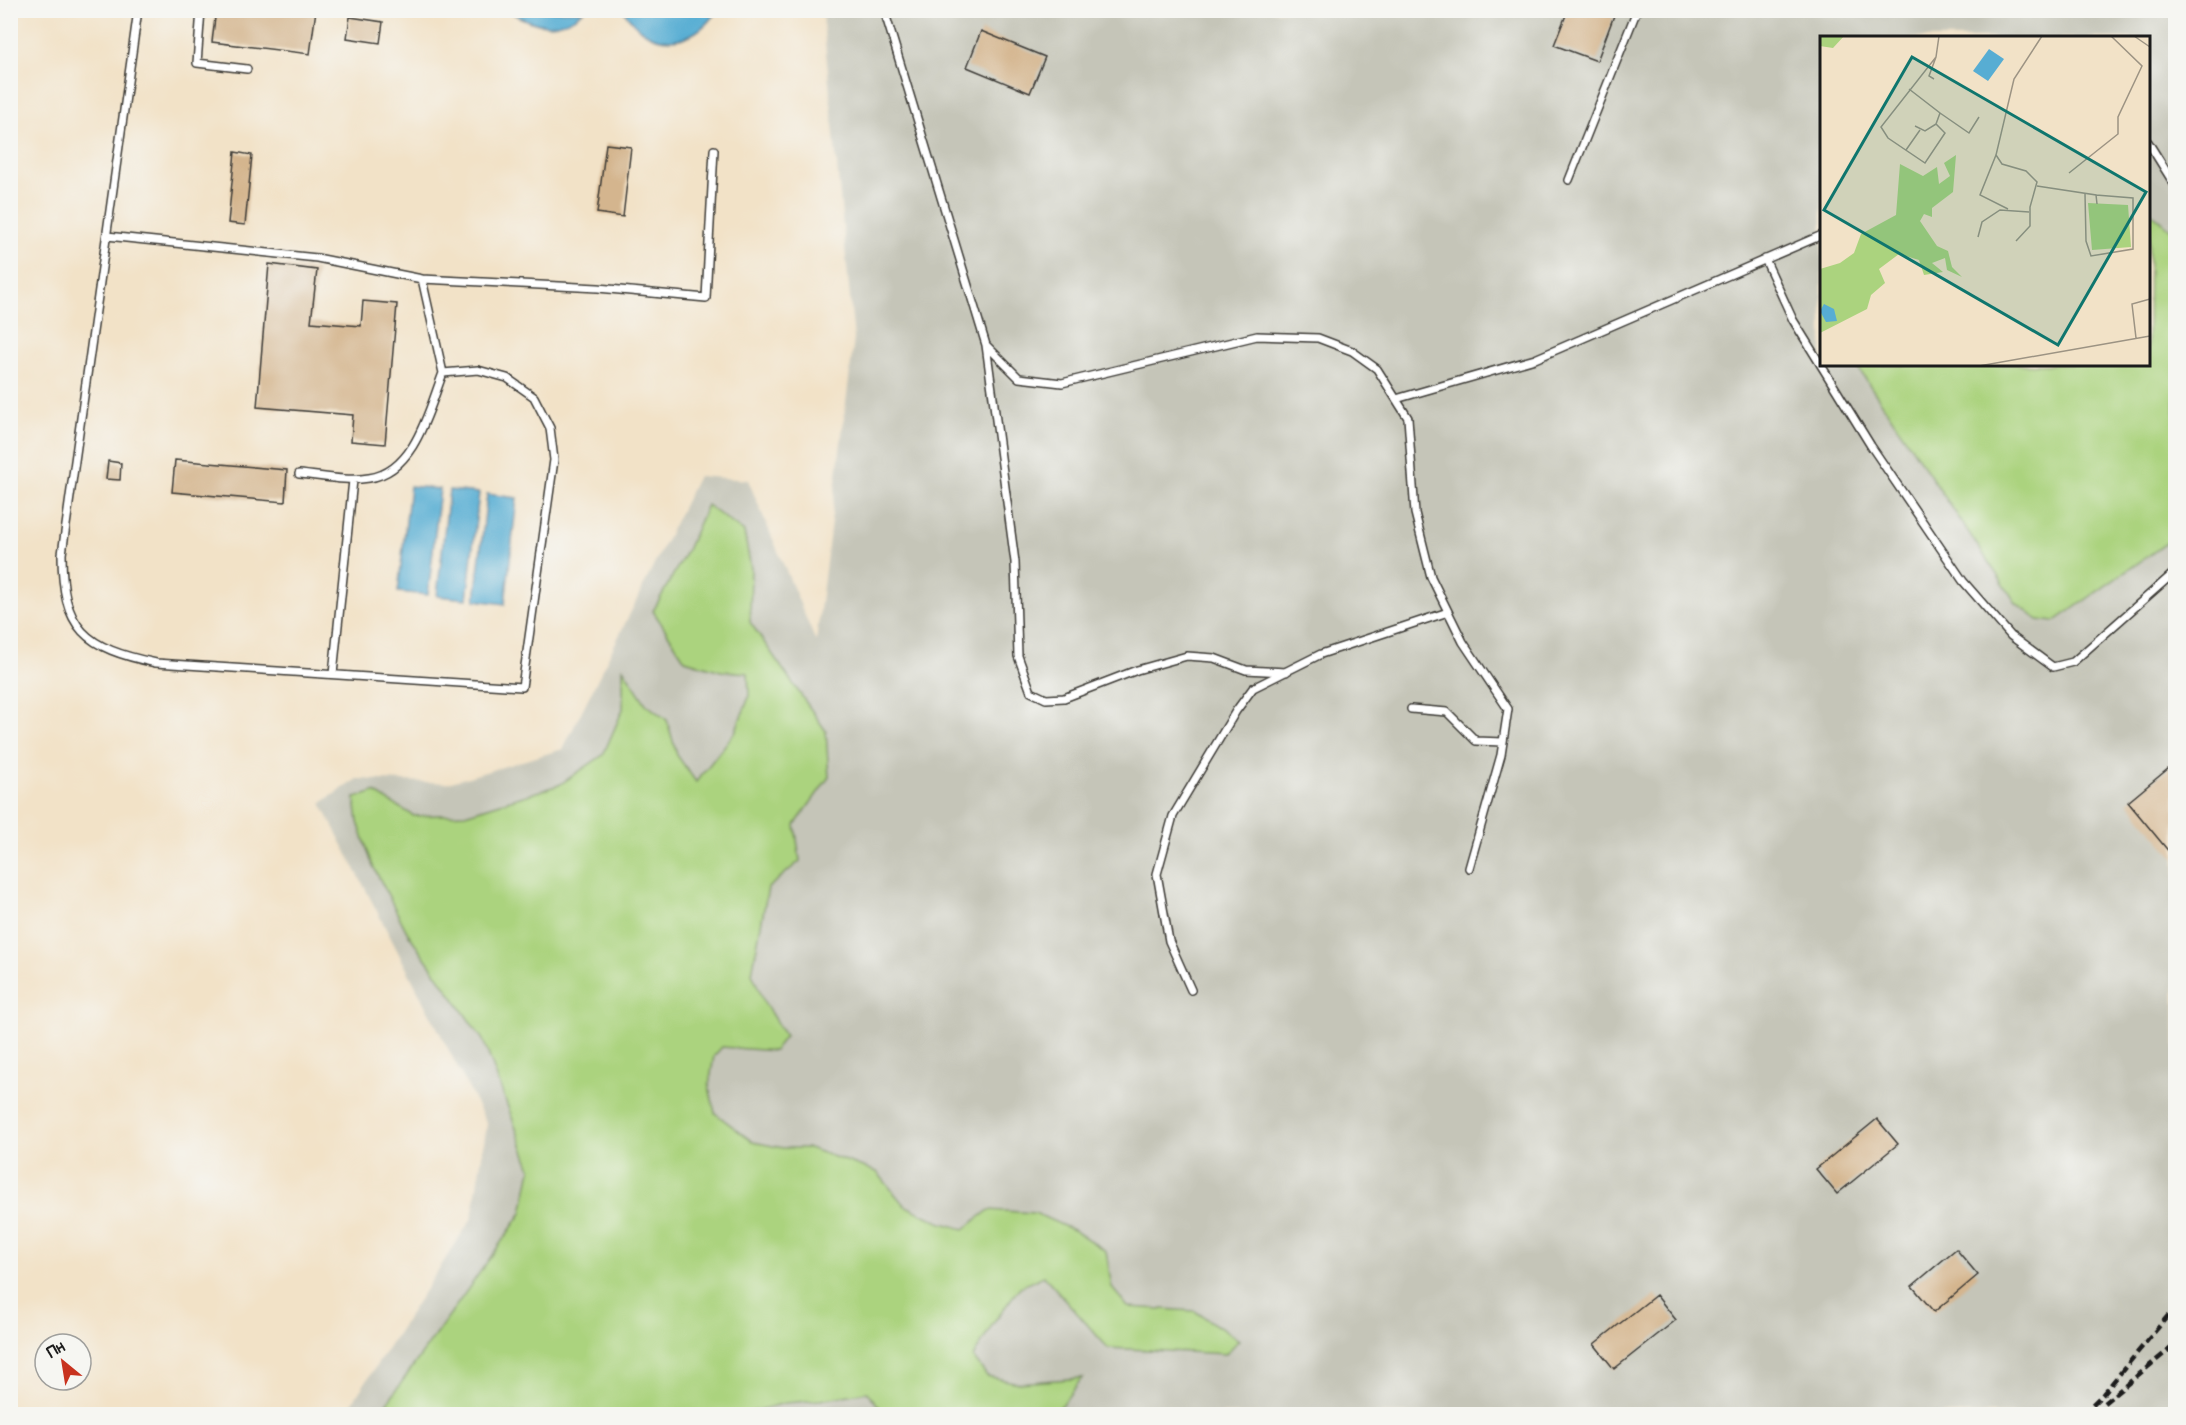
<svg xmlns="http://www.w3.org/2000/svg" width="2186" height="1425" font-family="Pangolin,sans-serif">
	<rect width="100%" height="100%" fill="#f6f6f2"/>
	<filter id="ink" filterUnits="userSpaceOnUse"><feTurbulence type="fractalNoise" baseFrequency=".0167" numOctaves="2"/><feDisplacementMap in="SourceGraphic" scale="12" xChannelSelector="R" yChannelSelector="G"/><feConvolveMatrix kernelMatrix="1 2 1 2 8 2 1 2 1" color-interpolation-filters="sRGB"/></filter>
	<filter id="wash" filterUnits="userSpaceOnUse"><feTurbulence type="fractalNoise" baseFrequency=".008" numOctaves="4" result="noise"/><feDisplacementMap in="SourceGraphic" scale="24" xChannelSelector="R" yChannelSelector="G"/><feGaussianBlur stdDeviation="1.35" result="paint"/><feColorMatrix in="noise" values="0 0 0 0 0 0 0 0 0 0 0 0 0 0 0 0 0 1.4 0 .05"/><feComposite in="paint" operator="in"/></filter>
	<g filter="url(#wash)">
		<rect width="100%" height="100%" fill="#f2e2c7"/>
		<path fill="#c5c5b8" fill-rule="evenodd" d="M822,11H2175V1414H345L472,1218L487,1124L321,803L357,779L448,783L563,749L698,476L748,480L816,642L854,339ZM1822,38H2148V364H1822Z"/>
		<path fill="#abd37e" stroke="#64784d" stroke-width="1.5" d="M2149,211L2175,233V537L2054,622L2038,620L2016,603L1856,365L2148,364Z
			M707,505L744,532L751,568L750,622L826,731L829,777L795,825L800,861L768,888L752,973L765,1004L785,1036L774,1051L722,1047L714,1056L709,1086L715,1113L753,1142L783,1148H809L877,1172L904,1205L939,1222L964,1229L989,1210L1035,1213L1075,1231L1106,1251L1112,1288L1128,1307L1195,1311L1239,1340L1226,1354L1108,1348L1044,1276L1020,1287L994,1322L973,1357L987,1376L1018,1383L1082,1378L1055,1414H885L867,1392L820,1400L786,1403L741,1414H379L522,1213L531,1169L483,1040L407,932L372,864L358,822L355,798L374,792L414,816L465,814L559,785L603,755L623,709V668L646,704L667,720L677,755L696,782L735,732L749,697L748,673L721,671L685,660L653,611L687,550Z"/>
		<path fill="#57add3" stroke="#3a6478" stroke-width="1.5" d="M509,11H584C559,31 535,28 509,11Z
			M624,11H717C690,49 650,50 624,11Z
			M410,486L440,489L428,595L398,592Z
			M449,490L479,493L467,599L437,596Z
			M487,494L517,498L505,604L475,600Z"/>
		<g id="blocks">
			<path fill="#d4b58e" d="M216,10H316L310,54L212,42Z
				M1568,10H1616L1597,61L1554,45Z
				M350,17L383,22L380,43L347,38Z
				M981,31L1045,57L1030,93L967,67Z
				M606,144L631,147L623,217L597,213Z
				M235,152L252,155L245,225L228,223Z
				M269,264L317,270L311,322L361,326L363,301L397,304L385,444L351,441L353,415L257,407Z
				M175,460L287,470L285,502L172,492Z
				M108,461L121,463L120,480L106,479Z
				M2175,763V859L2128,802Z
				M1877,1119L1898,1144L1837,1194L1816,1169Z
				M1956,1249L1978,1275L1934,1312L1912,1286Z
				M1656,1295L1676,1320L1614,1369L1594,1344Z"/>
		</g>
	</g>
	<g filter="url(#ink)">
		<use href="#blocks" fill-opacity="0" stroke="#3c3a36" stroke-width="1.5"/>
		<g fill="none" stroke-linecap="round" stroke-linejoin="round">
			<g stroke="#3c3a36" stroke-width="10">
				<path id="service" d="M138,10L62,554C62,630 85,648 156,663L522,687L554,460L550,428L534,397L507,378L478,370L443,373C429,409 415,472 369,478C346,482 322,476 299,474
					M201,10L197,63L247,69
					M884,10L986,345L1019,378L1062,383L1257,336L1318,338L1352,351L1377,369L1408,418L1415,513L1431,577L1463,642L1508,709L1501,755L1469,868
					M2148,142L2176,187
					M1569,180L1637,10
					M107,236L317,258L422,279L443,373
					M1765,259L1793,320L1871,446L1963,581L2011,636L2053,667L2073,662L2176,571
					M422,279L598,288L706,298L714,150
					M986,345L1015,562L1018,656L1031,692L1046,699L1064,698L1137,670L1187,656L1214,658L1246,670L1286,672
					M1396,399L1535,359L1822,235
					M333,674L353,480
					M1411,709L1447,712L1476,741L1503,742
					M1191,990L1169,941L1157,874L1173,816L1236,711L1253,688L1321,654L1448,612"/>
			</g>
			<use href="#service" stroke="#fff" stroke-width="7"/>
			<path stroke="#1c1c1c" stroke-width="4.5" stroke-dasharray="9 4.5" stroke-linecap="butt" d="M2104,1403L2176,1344
				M2083,1414L2103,1394L2176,1306"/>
		</g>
	</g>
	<g transform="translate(1820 36)">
		<rect width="330" height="330" fill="#f2e2c7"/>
		<path d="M0,0H24L13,12L0,10ZM136,119L133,156L112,172V181L104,178L100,185L117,210L128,215L132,231L142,241L127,234L125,222L112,227L123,236L104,239L99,224L79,218L59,233L65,247L51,259L47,273L0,297V233L20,227L34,217L41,198L76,179L80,128L103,140L117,131L119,148L130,140L124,127ZM268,167L308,169L311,211L272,214Z" fill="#abd37e"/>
		<path d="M169,13L184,23L168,45L153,35ZM4,268L14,273L17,285L6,286L0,275Z" fill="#57add3"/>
		<path fill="none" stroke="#9c9383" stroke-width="1.5" d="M314,0L330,11M114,43L109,40L116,21M89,53L120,77L116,88M120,77L149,97L159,81M95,90L105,95L116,88L125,97L105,127L68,102L61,91L116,21L119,0M86,114L100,94M176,119L160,159L188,173M249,137L298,98V81L322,30L291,0M217,150L276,159L277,168M265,158L266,205L271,220L313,213V162L276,159M158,201L162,186L180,174L209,176M196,205L210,190V171L217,146L206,135L182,128L176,119L194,43L222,0M316,302L312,268L330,263M159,330L330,300"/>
		<path fill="#0f766e" fill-opacity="0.15" stroke="#0f766e" stroke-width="3" d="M92,21L326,156L238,309L4,174Z"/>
		<rect width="330" height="330" fill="none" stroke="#1c1c1c" stroke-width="3"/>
	</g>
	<rect width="2186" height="1425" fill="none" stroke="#f6f6f2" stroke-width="36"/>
	<g transform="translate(63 1362) rotate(330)"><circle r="28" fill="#f6f6f2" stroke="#9f9f9c" stroke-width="1.5"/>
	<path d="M0-4.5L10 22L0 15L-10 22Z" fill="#c8321e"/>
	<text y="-9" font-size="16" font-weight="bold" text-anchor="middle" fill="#1c1c1c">Пн</text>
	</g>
</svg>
